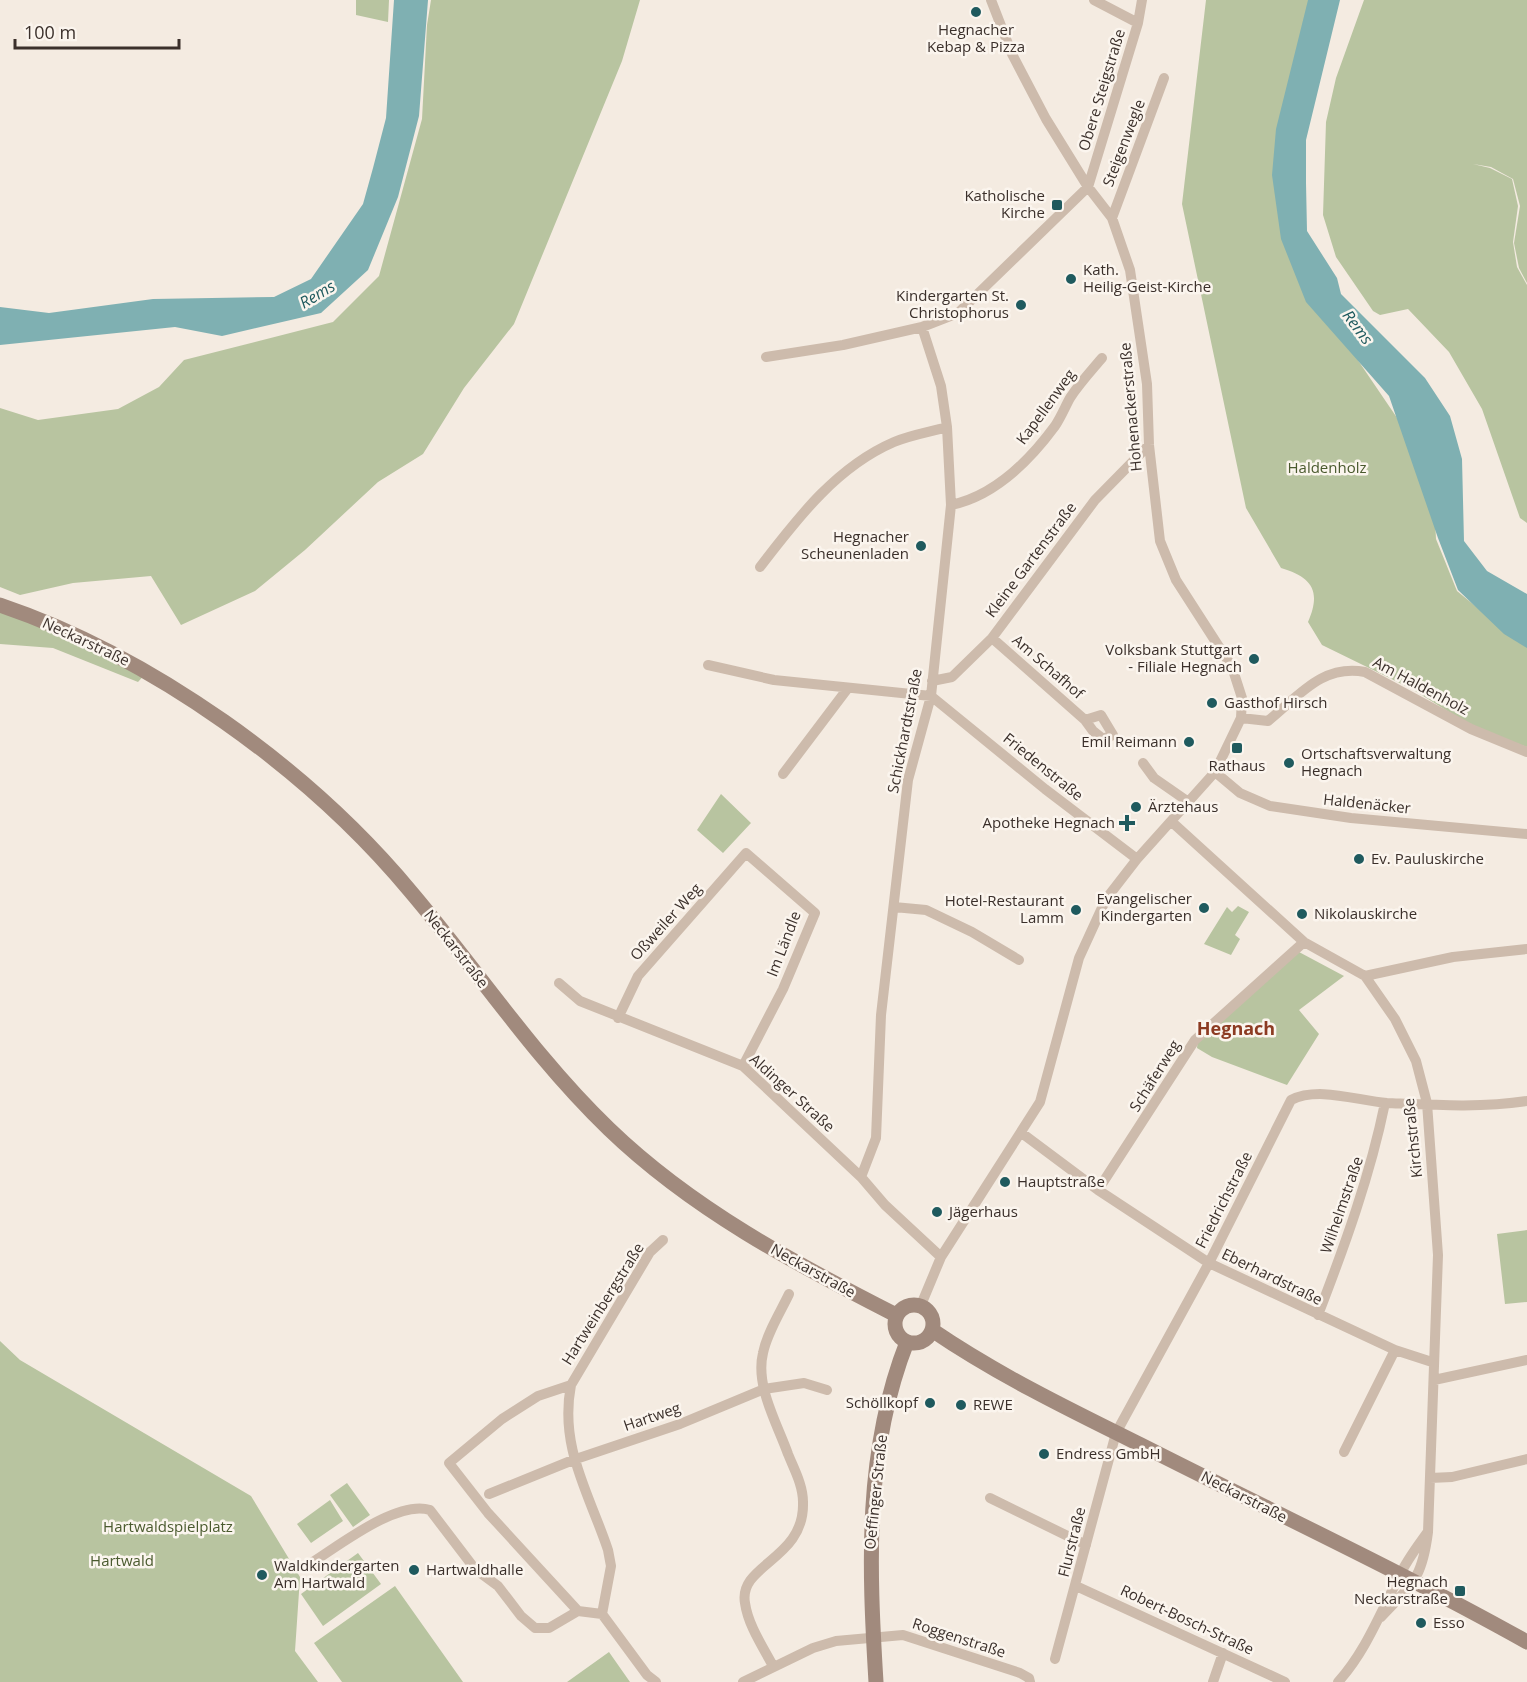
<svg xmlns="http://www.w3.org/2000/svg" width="1527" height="1682" font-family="'Open Sans',sans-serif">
	<rect width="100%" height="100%" fill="#f4ebe1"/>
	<path fill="#b8c4a0" d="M356,0H389L388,22L356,15Z
		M431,0H640L622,61L514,324L464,388L423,454L378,482L305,550L255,591L181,625L151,576L73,583L20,595L0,587V408L38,420L118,409L159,387L184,360L333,322L379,276L422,119L427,25Z
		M1206,0H1316L1285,240L1353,353L1408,434L1434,499L1436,539L1457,591L1496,623L1527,634V747L1473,727L1412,689L1322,645L1308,622C1322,590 1311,577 1281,568L1246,508L1182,204Z
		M1364,0H1527V283L1519,268L1514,243L1520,206L1513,179L1491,167L1473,164L1490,168L1512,179L1518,206L1513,242L1517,267L1527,285V523L1520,518L1482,409L1449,352L1408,309L1380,315L1373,311L1336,257L1323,215L1326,122L1336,78Z
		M0,605L147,672L138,682L53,648L0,644Z
		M721,794L751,823L723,853L697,830Z
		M1238,906L1249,912L1235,935L1240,939L1231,955L1204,944L1227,907L1232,912Z
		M1299,952L1344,976L1299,1010L1319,1034L1287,1085L1212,1057L1197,1048L1198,1039Z
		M1527,1230V1302L1505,1304L1497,1234Z
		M0,1341L20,1360L251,1496L300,1577L295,1651L318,1682H0Z
		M347,1483L370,1515L353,1527L330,1495Z
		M330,1500L343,1521L311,1543L297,1524Z
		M358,1553L381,1584L323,1626L301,1594Z
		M395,1586L463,1682H342L314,1643Z
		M609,1652L630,1682H567Z"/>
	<path fill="#7fb0b2" d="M394,0H428L419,116L398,197L368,270L321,313L222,336L175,327L0,345V307L49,313L153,299L274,297L311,279L363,204L373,168L386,118Z
		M1308,0H1340L1306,140V183L1307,231L1337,278L1341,294L1425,378L1450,416L1462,459L1464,541L1487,571L1527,594V648L1504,634L1458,590L1438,538L1389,396L1306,302L1281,239L1272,175L1276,129Z"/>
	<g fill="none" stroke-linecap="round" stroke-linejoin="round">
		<path stroke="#cdbbac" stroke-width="10" d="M1094,0L1138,23
			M1112,218L1164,78
			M766,357L843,345L922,327L958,313L1088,187L1138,23L1142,0
			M951,505C994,496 1030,460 1055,426C1061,417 1065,407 1070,398C1079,384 1091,371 1102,358
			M760,567C797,519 836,467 894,442C910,435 930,432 947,427
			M992,638L1085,720L1093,731L1103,739L1113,735L1101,715L1085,720
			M708,665L774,680L931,696L1045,789L1137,859
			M932,681L952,677L992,638L1095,500L1149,445
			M1241,718L1268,721C1299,696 1322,664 1365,672L1471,729L1527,752
			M1143,763L1154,778L1190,803
			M1215,772L1240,793L1270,806L1351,818L1527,834
			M783,774L848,688
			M1173,823L1304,942L1365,976L1395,1019L1416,1061L1427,1103L1438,1255L1428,1532C1422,1579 1413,1583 1381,1617
			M894,907L926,910L972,932L1019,960
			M1365,976L1453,957L1527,949
			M559,983L580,1001L743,1066L861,1177L885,1205L941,1257
			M618,1018L638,976L746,853L815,913L783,989L743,1066
			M1023,1134L1098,1190L1209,1263L1395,1350L1432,1362
			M861,1177L876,1138L881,1015L908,780L931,696L951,505L947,427L941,386L922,327
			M1098,1190L1195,1040L1304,942
			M921,1305L941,1257L1040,1102L1079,958L1106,899L1137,859L1215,772L1241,718L1242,698L1232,667L1176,580L1160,541L1149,445L1147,384L1130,270L1112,218L1088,187L1046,119L1012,54L991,0
			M1318,1315C1345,1245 1370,1176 1385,1103
			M1434,1380L1527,1360
			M571,1385L538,1396L502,1419L449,1463L488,1513L578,1611
			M1344,1452L1395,1350
			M1430,1478L1452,1477L1527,1459
			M489,1494L573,1460L680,1424L764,1389L804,1383L827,1390
			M990,1498L1086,1545
			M308,1565C336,1548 397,1499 430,1510L475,1569L498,1586L521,1616L535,1628H549L578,1611L602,1614L647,1675L656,1682
			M1076,1586L1285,1682
			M602,1614L611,1566L608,1550C589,1493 559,1447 571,1385L650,1252L663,1240
			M1055,1659L1116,1433L1209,1263L1291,1100C1319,1086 1358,1101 1387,1103C1434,1105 1481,1108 1527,1101
			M773,1666C763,1647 748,1625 745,1603C738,1564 805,1560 803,1502C803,1485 794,1469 788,1454C777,1423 755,1386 763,1353C767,1333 780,1313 789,1294
			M743,1682L813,1648L836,1641L903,1635L1020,1673L1029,1678L1030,1682
			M1213,1682L1223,1653
			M1338,1682C1366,1651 1380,1613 1399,1577C1406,1561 1417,1547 1427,1533"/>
		<path stroke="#a18a7d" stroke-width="15" d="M0,605C151,656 309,769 411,892C478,971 534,1057 609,1129C692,1209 794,1263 896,1315
			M895 1324a19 19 0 1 1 38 0a19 19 0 1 1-38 0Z
			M932,1330C998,1375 1072,1411 1143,1446C1271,1511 1402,1572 1527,1642
			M876,1682C869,1567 864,1451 907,1342"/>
	</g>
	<g fill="#1f5a5e" stroke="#fbf5ee" stroke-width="2">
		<circle cx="976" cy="12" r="6"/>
		<rect x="1051" y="199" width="12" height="12" rx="3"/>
		<circle cx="1071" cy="279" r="6"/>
		<circle cx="1021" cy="305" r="6"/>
		<circle cx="921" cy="546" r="6"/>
		<circle cx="1254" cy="659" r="6"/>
		<circle cx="1212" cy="703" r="6"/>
		<circle cx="1189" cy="742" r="6"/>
		<rect x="1231" y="742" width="12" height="12" rx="3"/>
		<circle cx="1289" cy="763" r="6"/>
		<circle cx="1136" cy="807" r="6"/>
		<path d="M1124 814h6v6h6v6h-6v6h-6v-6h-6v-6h6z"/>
		<circle cx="1359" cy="859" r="6"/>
		<circle cx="1204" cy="908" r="6"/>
		<circle cx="1076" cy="910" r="6"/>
		<circle cx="1302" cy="914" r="6"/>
		<circle cx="1005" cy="1182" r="6"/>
		<circle cx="937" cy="1212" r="6"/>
		<circle cx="930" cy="1403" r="6"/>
		<circle cx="961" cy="1405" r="6"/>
		<circle cx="1044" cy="1454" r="6"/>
		<circle cx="414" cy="1570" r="6"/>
		<circle cx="262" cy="1575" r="6"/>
		<rect x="1454" y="1585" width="12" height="12" rx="3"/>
		<circle cx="1421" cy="1623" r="6"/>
	</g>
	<g text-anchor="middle" stroke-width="5" stroke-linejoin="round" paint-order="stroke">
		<g font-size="15" fill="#3b302b" stroke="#fbf5ee" text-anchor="start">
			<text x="976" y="35" text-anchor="middle">Hegnacher<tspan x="976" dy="17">Kebap &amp; Pizza</tspan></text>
			<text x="1045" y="201" text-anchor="end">Katholische<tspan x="1045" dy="17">Kirche</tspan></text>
			<text x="1083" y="275">Kath.<tspan x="1083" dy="17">Heilig-Geist-Kirche</tspan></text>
			<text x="1009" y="301" text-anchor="end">Kindergarten St.<tspan x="1009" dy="17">Christophorus</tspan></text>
			<text x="909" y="542" text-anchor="end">Hegnacher<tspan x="909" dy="17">Scheunenladen</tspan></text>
			<text x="1242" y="655" text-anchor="end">Volksbank Stuttgart<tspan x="1242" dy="17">- Filiale Hegnach</tspan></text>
			<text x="1224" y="708">Gasthof Hirsch</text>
			<text x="1177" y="747" text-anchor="end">Emil Reimann</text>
			<text x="1301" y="759">Ortschaftsverwaltung<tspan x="1301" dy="17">Hegnach</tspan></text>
			<text x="1237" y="771" text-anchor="middle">Rathaus</text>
			<text x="1148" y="812">Ärztehaus</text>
			<text x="1115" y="828" text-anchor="end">Apotheke Hegnach</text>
			<text x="1371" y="864">Ev. Pauluskirche</text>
			<text x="1192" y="904" text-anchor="end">Evangelischer<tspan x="1192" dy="17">Kindergarten</tspan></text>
			<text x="1064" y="906" text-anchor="end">Hotel-Restaurant<tspan x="1064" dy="17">Lamm</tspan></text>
			<text x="1314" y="919">Nikolauskirche</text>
			<text x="1017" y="1187">Hauptstraße</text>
			<text x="949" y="1217">Jägerhaus</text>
			<text x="918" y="1408" text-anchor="end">Schöllkopf</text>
			<text x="973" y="1410">REWE</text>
			<text x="1056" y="1459">Endress GmbH</text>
			<text x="274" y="1571">Waldkindergarten<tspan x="274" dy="17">Am Hartwald</tspan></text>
			<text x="426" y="1575">Hartwaldhalle</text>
			<text x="1448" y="1587" text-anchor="end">Hegnach<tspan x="1448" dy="17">Neckarstraße</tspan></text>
			<text x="1433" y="1628">Esso</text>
		</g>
		<g font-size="15" fill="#3b302b" stroke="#fbf5ee">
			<text transform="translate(1102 90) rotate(-73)" y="5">Obere Steigstraße</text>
			<text transform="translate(1124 143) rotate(-69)" y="5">Steigenwegle</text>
			<text transform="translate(1046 407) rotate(-54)" y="5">Kapellenweg</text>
			<text transform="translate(1131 407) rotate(-95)" y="5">Hohenackerstraße</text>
			<text transform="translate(1031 560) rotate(-53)" y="5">Kleine Gartenstraße</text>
			<text transform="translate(86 642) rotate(25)" y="5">Neckarstraße</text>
			<text transform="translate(1048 667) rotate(41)" y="5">Am Schafhof</text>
			<text transform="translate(1421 686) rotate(28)" y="5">Am Haldenholz</text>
			<text transform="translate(905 731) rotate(-79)" y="5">Schickhardtstraße</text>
			<text transform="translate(1043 767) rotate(39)" y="5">Friedenstraße</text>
			<text transform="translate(1367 804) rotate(6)" y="5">Haldenäcker</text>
			<text transform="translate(666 922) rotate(-48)" y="5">Oßweiler Weg</text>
			<text transform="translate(784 944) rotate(-69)" y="5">Im Ländle</text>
			<text transform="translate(456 949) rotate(52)" y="5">Neckarstraße</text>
			<text transform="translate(1155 1076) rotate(-58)" y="5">Schäferweg</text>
			<text transform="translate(792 1093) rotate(42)" y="5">Aldinger Straße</text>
			<text transform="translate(1413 1138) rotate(-96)" y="5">Kirchstraße</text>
			<text transform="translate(1224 1200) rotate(-63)" y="5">Friedrichstraße</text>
			<text transform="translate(1342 1205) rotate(-71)" y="5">Wilhelmstraße</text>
			<text transform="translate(813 1271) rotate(29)" y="5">Neckarstraße</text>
			<text transform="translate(1272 1277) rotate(26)" y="5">Eberhardstraße</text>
			<text transform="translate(603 1304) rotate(-58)" y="5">Hartweinbergstraße</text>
			<text transform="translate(652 1417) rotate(-19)" y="5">Hartweg</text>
			<text transform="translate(876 1492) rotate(-84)" y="5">Oeffinger Straße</text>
			<text transform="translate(1244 1497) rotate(27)" y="5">Neckarstraße</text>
			<text transform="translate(1072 1542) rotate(-76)" y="5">Flurstraße</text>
			<text transform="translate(1187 1620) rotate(25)" y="5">Robert-Bosch-Straße</text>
			<text transform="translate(959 1638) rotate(18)" y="5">Roggenstraße</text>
		</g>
		<g font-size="15" fill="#4a5a2e" stroke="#fbf5ee">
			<text x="1327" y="473">Haldenholz</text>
			<text x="168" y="1532">Hartwaldspielplatz</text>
			<text x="122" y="1566">Hartwald</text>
		</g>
		<g font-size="16" font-style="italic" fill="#1f5a5e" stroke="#fbf5ee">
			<text transform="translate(317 294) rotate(-31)" y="6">Rems</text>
			<text transform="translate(1358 327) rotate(53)" y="6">Rems</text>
		</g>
		<g font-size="18" font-weight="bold" fill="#8c3b22" stroke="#fbf5ee">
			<text x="1236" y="1035">Hegnach</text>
		</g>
	</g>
	<path d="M15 39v9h164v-9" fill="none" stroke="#3b302b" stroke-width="3"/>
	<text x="24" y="39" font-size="18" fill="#3b302b" stroke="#fbf5ee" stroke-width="4.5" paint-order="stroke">100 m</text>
</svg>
